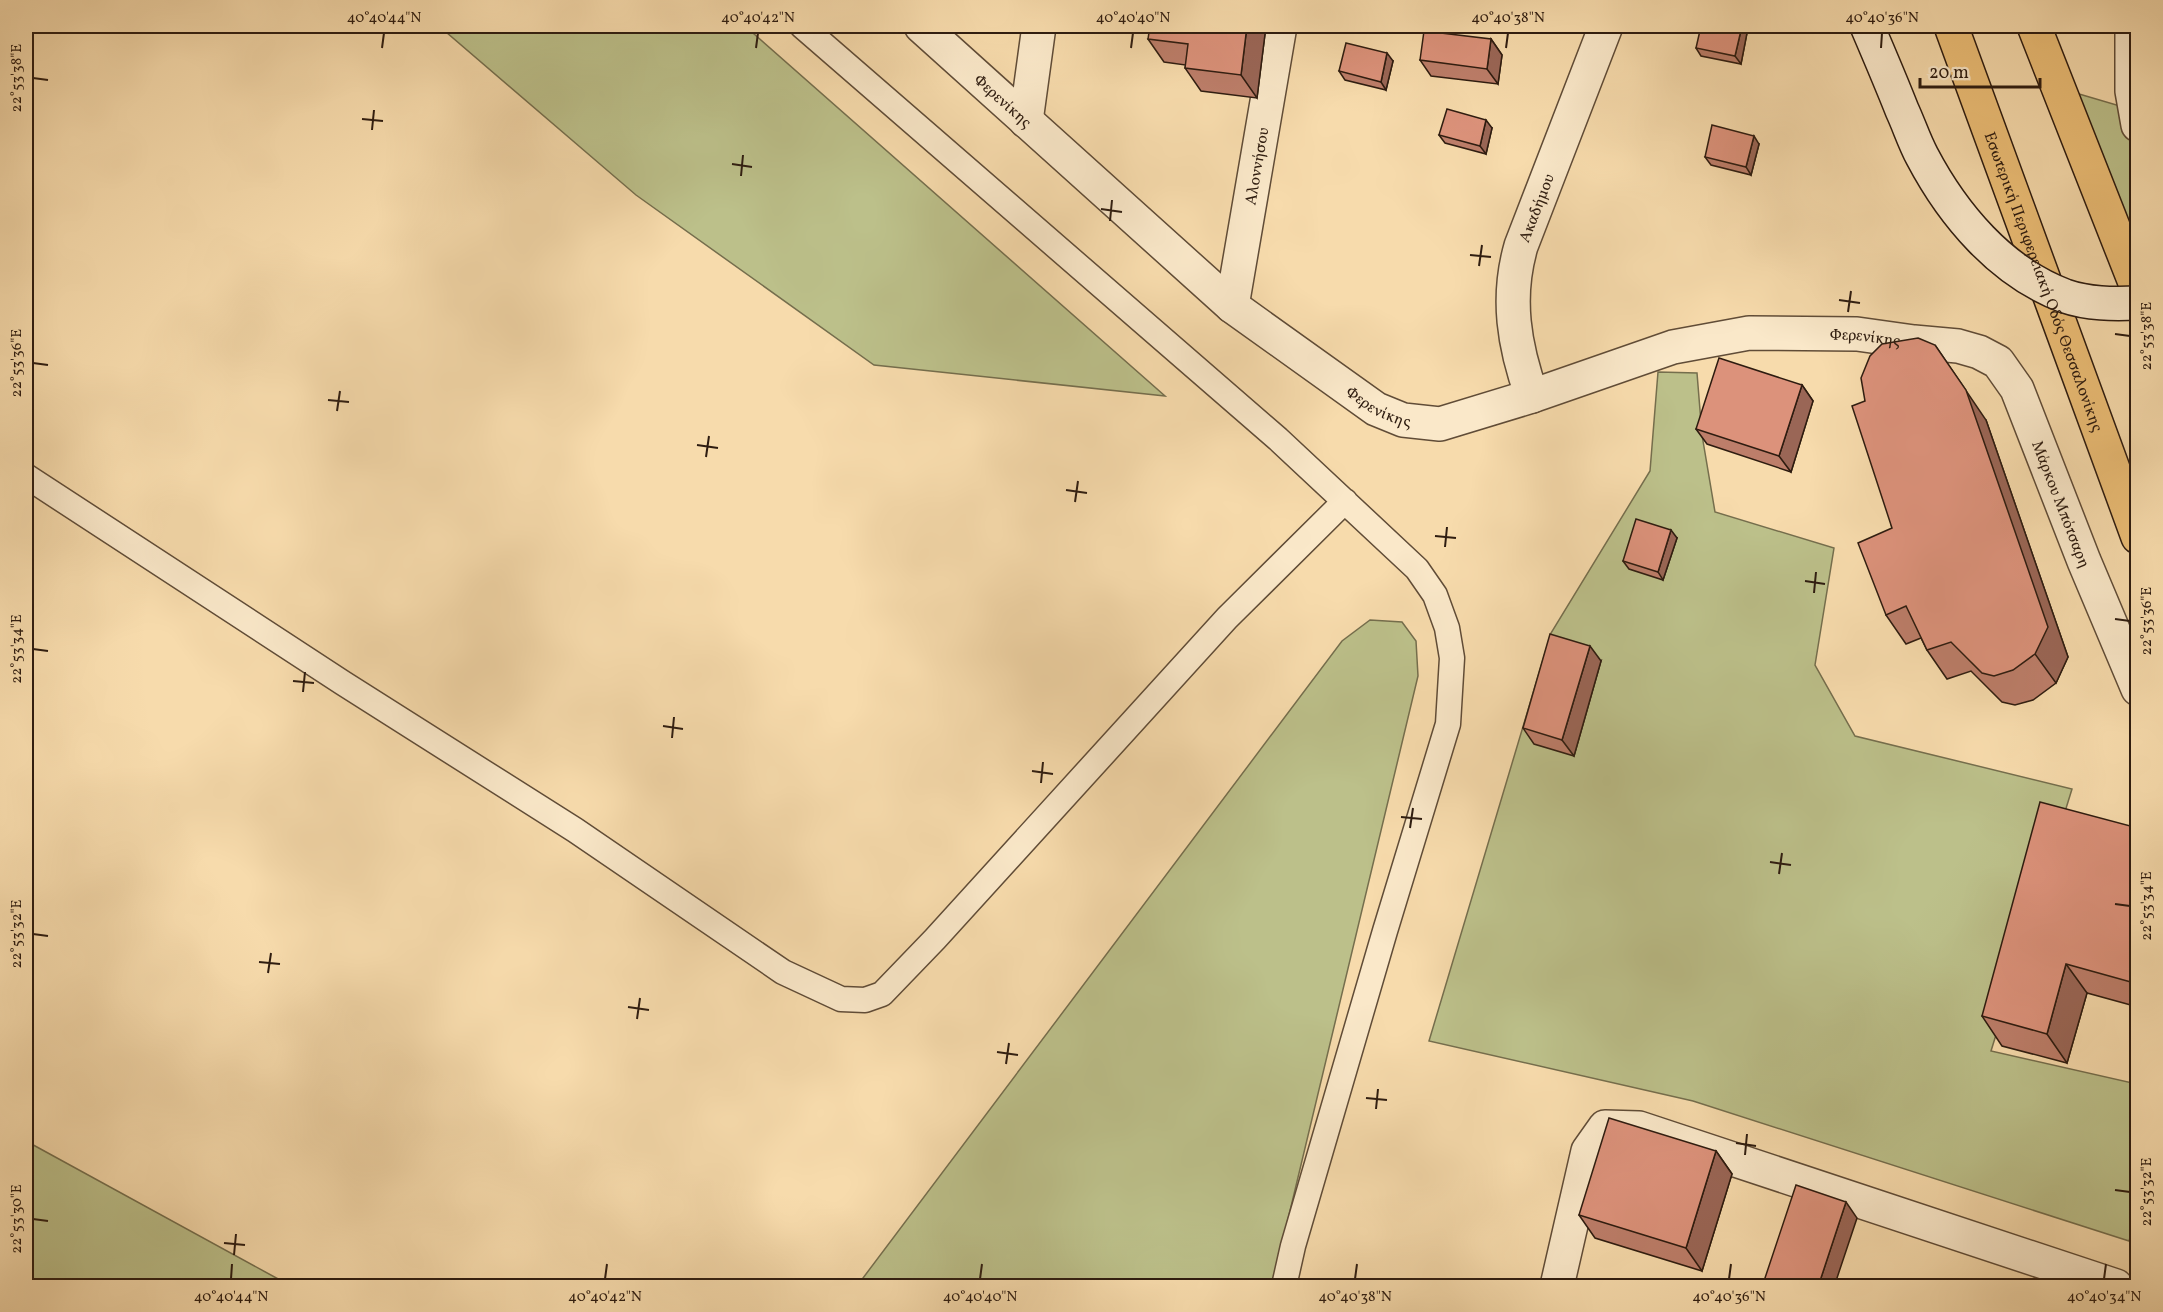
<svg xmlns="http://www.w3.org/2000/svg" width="2163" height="1312" font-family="Vollkorn,serif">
	<rect width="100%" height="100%" fill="#f7dbac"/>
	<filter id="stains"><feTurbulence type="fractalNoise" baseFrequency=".00333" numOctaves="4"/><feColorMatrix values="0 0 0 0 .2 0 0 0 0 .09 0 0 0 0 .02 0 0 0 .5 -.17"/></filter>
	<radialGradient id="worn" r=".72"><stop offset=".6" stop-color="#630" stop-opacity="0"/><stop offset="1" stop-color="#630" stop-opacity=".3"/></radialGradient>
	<path fill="#bcc08a" stroke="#756e4d" stroke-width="1.5" d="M439,26H745L1165,396L874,365L636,195Z
		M2052,86L2137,111V294Z
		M1658,372L1697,373L1702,435L1715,512L1834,548L1815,665L1855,736L2072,789L1991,1051L2137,1084V1214L2129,1241L1693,1101L1429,1041L1551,633L1650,471Z
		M1370,620L1402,622L1416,641L1418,676L1272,1286H857L1342,641Z
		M26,1141L291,1286H26Z"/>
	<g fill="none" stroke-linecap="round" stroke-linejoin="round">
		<g stroke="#604c37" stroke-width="27">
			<path id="lane" d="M802,26L1278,439L1417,569L1435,595L1447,628L1452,658L1448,724L1385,931L1293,1246L1284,1286
				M26,476L343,683L575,830L783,972L841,999L865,1000L882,994L935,939L1227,618L1345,501"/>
		</g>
		<g stroke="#604c37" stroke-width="36">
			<g id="street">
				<path id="s1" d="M921,26L1232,306L1376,409L1403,420L1440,424L1532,396L1673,347L1749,333L1857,334L1914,342L1958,346L1979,352L1998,362L2017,389L2084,561L2138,689"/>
				<path d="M2132,26V91L2138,125"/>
				<path d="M1026,121L1039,26"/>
				<path id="s2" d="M1232,306L1280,26"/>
				<path id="s3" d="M1532,396C1514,346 1506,298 1521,246L1606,26"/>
				<path d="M1557,1286L1588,1151L1605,1127L1639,1128L2116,1286"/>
			</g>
		</g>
		<g stroke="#2e1c10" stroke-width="36">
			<g id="highway">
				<path id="s4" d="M1951,26L2138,537"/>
				<path d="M2034,26L2138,290"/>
			</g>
		</g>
		<use href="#lane" stroke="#fae8c9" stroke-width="24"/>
		<use href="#street" stroke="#fae8c9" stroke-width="33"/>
		<use href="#highway" stroke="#ecbe76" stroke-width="33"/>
		<g stroke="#2e1c10" stroke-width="36" stroke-linecap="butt">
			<path id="secondary-bridge" d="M1867,26C1879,54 1891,82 1902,110C1909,125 1914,141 1922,156C1953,215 2001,272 2065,296C2088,304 2113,304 2138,303"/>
		</g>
		<use href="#secondary-bridge" stroke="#fae8c9" stroke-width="33"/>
	</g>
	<path fill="#bd7e6a" stroke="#2e1c10" stroke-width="1.5" d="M1266,26L1257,98L1201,91L1185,68L1186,65L1164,62L1148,39Z
		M1742,26L1747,33L1741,64L1701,56L1696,48Z
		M1491,39L1502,55L1498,84L1431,76L1420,60Z
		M1393,61L1386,90L1345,80L1339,71Z
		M1492,128L1486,154L1445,143L1439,135Z
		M1759,144L1751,175L1711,165L1705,157Z
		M1802,385L1813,401L1791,472L1707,444L1696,429Z
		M1865,401L1986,420L2068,657L2056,683L2033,700L2015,705L2002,702L1971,671L1947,679L1927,650L1921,638L1906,644L1886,615L1892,528Z
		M1677,538L1663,580L1629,569L1623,561Z
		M1601,661L1574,756L1534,744L1523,728Z
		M2138,828V1007L2087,993L2067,1063L2002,1046L1982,1016Z
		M1716,1151L1732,1174L1702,1271L1595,1238L1579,1215Z"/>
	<path fill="#9a6656" stroke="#2e1c10" stroke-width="1.5" d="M1247,26H1266L1257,98L1241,75Z
		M1742,26L1747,33L1741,64L1735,56Z
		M1491,39L1502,55L1498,84L1487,69Z
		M1387,53L1393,61L1386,90L1381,82Z
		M1486,120L1492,128L1486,154L1480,146Z
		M1754,136L1759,144L1751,175L1746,167Z
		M1935,345L1986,420L2068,657L2056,683L2035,654Z
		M1802,385L1813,401L1791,472L1779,456Z
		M1671,530L1677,538L1663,580L1658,572Z
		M1590,646L1601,661L1574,756L1562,740Z
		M2066,964L2087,993L2067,1063L2047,1034Z
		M1716,1151L1732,1174L1702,1271L1686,1248Z
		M1846,1202L1857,1218L1834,1287H1818Z"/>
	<path fill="#dc927b" stroke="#2e1c10" stroke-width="1.5" d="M1150,26H1247L1241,75L1185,68L1188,44L1148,39Z
		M1701,26H1742L1735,56L1696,48Z
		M1424,31L1491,39L1487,69L1420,60Z
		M1346,43L1387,53L1381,82L1339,71Z
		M1447,109L1486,120L1480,146L1439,135Z
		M1712,125L1754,136L1746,167L1705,157Z
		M1918,338L1935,345L1966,390L2048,627L2035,654L2013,670L1994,676L1982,673L1951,642L1927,650L1906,606L1886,615L1858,543L1892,528L1852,406L1865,401L1861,378L1870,356L1882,344Z
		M1719,358L1802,385L1779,456L1696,429Z
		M1636,519L1671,530L1658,572L1623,561Z
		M1550,634L1590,646L1562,740L1523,728Z
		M2040,802L2138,828V984L2066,964L2047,1034L1982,1016Z
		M1609,1118L1716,1151L1686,1248L1579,1215Z
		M1796,1185L1846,1202L1818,1287H1762Z
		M1687,1279L1714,1287H1685Z"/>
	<path fill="none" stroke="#2e1c10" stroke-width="2" d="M382,48L384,33M756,48L758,33M1131,48L1133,33M1506,48L1508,33M1881,48L1882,33M33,78L48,80M362,119L383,121M372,130L374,110M732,164L752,167M741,176L743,155M1101,209L1122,212M1110,221L1112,200M1470,255L1491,257M1479,266L1482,245M1839,300L1860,303M1848,312L1851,291M2115,334L2130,336M33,363L48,365M328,400L349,402M337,411L340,391M697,445L718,448M706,457L709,436M1066,490L1087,493M1075,502L1078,481M1435,536L1456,538M1445,547L1447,527M1805,581L1825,584M1814,593L1816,572M2115,619L2130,621M33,649L48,651M293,681L314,683M303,692L305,672M663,726L683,729M672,738L674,717M1032,771L1053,774M1041,783L1043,762M1401,817L1422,819M1410,828L1413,808M1770,862L1791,865M1779,874L1782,853M2115,904L2130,906M33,934L48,936M259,962L280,964M268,973L271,953M628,1007L649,1010M637,1019L640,998M997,1052L1018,1055M1006,1064L1009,1043M1366,1098L1387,1100M1376,1109L1378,1089M1736,1143L1756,1146M1745,1155L1747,1134M2115,1190L2130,1192M33,1219L48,1221M224,1243L245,1245M234,1255L236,1234M231,1279L232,1264M605,1279L607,1264M980,1279L982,1264M1355,1279L1357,1264M1729,1279L1731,1264M2104,1279L2106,1264"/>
	<g text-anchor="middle" stroke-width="4.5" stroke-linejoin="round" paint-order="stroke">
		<g font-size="16" fill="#2e1c10" stroke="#fae8c9">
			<text dy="6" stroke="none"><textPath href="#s1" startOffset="111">Φερενίκης</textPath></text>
			<text dy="6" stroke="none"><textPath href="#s2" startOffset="142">Αλοννήσου</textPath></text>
			<text dy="6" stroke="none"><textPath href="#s3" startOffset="194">Ακαδήμου</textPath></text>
			<text dy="6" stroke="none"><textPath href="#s4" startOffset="272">Εσωτερική Περιφερειακή Οδός Θεσσαλονίκης</textPath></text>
			<text dy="6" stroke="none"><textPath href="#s1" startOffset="1101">Φερενίκης</textPath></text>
			<text dy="6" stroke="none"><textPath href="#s1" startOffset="597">Φερενίκης</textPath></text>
			<text dy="6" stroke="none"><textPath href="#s1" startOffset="1394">Μάρκου Μπότσαρη</textPath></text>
		</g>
	</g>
	<rect width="2163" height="1312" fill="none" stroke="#f7dbac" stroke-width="66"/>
	<path d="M1920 78v9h120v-9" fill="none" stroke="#2e1c10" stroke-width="3"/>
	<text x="1929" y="78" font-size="18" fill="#2e1c10" stroke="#fae8c9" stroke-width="4.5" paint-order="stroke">20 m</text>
	<rect x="33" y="33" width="2097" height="1246" fill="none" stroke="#2e1c10" stroke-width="2"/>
	<g font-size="15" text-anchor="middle" fill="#2e1c10">
		<text x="384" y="22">40°40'44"N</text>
		<text x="758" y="22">40°40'42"N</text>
		<text x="1133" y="22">40°40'40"N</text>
		<text x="1508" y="22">40°40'38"N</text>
		<text x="1882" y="22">40°40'36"N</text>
		<text transform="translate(16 78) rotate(-90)" y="5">22°53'38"E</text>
		<text transform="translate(2146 336) rotate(-90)" y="5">22°53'38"E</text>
		<text transform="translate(16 363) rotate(-90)" y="5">22°53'36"E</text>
		<text transform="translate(2146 621) rotate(-90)" y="5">22°53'36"E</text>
		<text transform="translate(16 649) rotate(-90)" y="5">22°53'34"E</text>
		<text transform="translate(2146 906) rotate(-90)" y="5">22°53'34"E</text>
		<text transform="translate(16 934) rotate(-90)" y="5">22°53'32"E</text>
		<text transform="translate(2146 1192) rotate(-90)" y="5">22°53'32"E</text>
		<text transform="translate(16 1219) rotate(-90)" y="5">22°53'30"E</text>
		<text x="231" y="1301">40°40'44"N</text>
		<text x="605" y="1301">40°40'42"N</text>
		<text x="980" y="1301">40°40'40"N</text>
		<text x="1355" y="1301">40°40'38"N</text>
		<text x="1729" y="1301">40°40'36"N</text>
		<text x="2104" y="1301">40°40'34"N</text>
	</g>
	<rect width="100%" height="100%" filter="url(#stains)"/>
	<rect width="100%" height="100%" fill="url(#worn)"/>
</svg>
